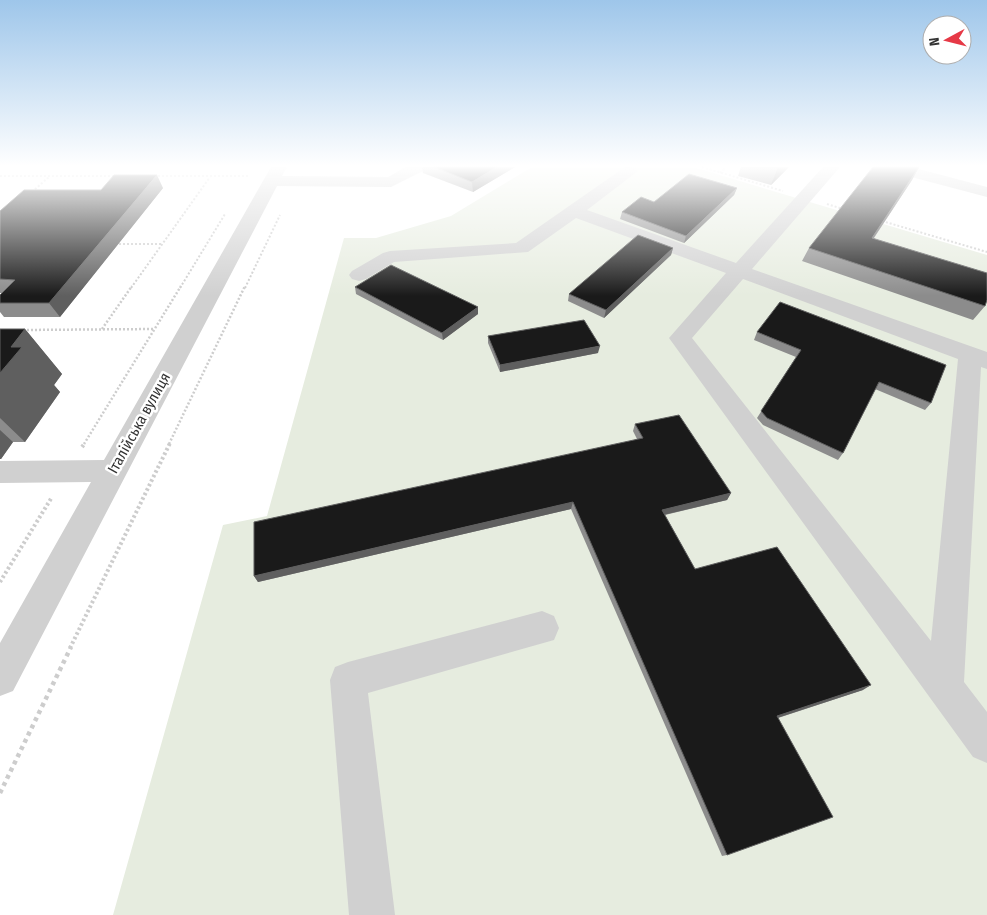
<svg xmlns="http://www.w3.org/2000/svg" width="987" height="915" font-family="'Fira Sans Condensed',sans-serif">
	<rect width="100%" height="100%" fill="#fff"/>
	<path fill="#e6ecdf" d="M532,167H693L987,255V915H113L223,525L267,516L344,238H376L451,216Z"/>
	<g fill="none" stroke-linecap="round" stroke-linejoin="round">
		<path stroke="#cdcdcd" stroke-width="2" stroke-dasharray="2 2" stroke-linecap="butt" d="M702,167L783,191
			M720,173L726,167
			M0,176H117
			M154,176H248
			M32,192L50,176
			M827,204L843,209
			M882,221L987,252
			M119,244H162
			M131,288L210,177
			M180,288L225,214
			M245,288L280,215"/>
		<path stroke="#cdcdcd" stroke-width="2.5" stroke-dasharray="2 2" stroke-linecap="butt" d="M102,329L132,286
			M23,330L154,329
			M84,444L181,286
			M169,444L245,286"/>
		<path stroke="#cdcdcd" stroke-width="4" stroke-dasharray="2.5 2.5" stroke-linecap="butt" d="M82,447L85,443
			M0,582L52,497
			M70,648L170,443"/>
		<path stroke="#cdcdcd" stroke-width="4.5" stroke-dasharray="4 4" stroke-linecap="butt" d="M0,793L71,647"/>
		<path fill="#d0d0d0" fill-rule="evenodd" d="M271,167H287L282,176L388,177L406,167H427L425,170L391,187L277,186L13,691L0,696V643L91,482L0,483V461L104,460Z
			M625,167L636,168L638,171L587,210L736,263L823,167H840L752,269L987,352V369L981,367L964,682L987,712V763L973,757L669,338L726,273L576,218L528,252L394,262L366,279L359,281L352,279L349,275L352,271L383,253L390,251L516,243ZM743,279L958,359L931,641L692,338Z
			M883,167H911L987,187V197L885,170Z
			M542,611L554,616L559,628L554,640L368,693L395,915H349L330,680L335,667L348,662Z"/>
	</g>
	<path fill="#8c8c8c" d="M422,167H515L473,192L423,173Z
		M741,167H789L771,185L738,176Z
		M919,167L912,180L874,238L985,306L973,320L802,261L809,248Z
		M163,188L60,317H4L0,312V295L2,293H0V211L101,190Z
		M737,188L734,195L684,243L620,219L622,212L654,202Z
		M673,248L671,255L604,318L568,301L569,294Z
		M355,287L478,307V314L443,340L356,294Z
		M0,329H25L62,374L54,385L60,392L25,442H13L1,459H0Z
		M757,332L931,403L925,410L875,389L843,453L838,460L763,425L757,418L796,357L754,340Z
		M488,336L598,353L500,372L488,343Z
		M635,424L731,493L727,500L665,515L695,569L863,690L778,718L727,855L722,856L571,509L258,582L254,576L637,439L633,431Z"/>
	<path fill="#5f5f5f" d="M497,167H515L473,192L472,182Z
		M778,167H789L771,185Z
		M919,167L912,180L865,251L872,238Z
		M157,175L163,188L60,317L49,303Z
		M737,188L734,195L684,243L686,236Z
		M673,248L671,255L604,318L606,310Z
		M478,307V314L443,340L442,333Z
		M25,329L62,374L54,385L60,392L25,442L0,418V373L11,347Z
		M600,346L598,353L500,372V365Z
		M0,430L13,442L1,459H0Z
		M731,493L727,500L659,516L662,510Z
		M573,502L571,509L258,582L254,576Z
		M871,685L863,690L771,720L777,716Z"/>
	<path fill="#1a1a1a" stroke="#5f5f5f" d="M434,167H497L472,182Z
		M873,167H919L872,238L987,273V300L985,306L809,248Z
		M689,174L737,188L686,236L622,212L641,197L654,202Z
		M114,175H157L49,303H0V295L15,280L0,279V211L24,190H101Z
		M638,235L673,248L606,310L569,294Z
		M391,265L478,307L442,333L355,287Z
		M780,302L946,365L931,403L879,382L843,453L767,418L761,411L801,350L757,332Z
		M584,320L600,346L500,365L488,336Z
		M0,329H25L11,347H22L0,373Z
		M679,415L731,493L662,510L695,569L777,547L871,685L777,716L833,817L727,855L573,502L254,576V522L643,438L635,424Z"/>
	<linearGradient id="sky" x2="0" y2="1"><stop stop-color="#9ec6ea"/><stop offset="0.56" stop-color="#fff"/><stop offset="1" stop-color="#fff" stop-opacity="0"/></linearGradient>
	<rect width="987" height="296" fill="url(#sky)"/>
	<g text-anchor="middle" stroke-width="5" stroke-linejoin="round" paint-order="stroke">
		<g font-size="15" fill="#333" stroke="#fff">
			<text transform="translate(139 423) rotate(-61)" y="5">Італійська вулиця</text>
		</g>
	</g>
	<g transform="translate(947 40) rotate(263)"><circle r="24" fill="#ffffff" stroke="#adadad"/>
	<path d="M0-4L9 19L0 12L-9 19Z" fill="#e63946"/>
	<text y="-8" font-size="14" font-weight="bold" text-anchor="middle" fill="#333333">N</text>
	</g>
</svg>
